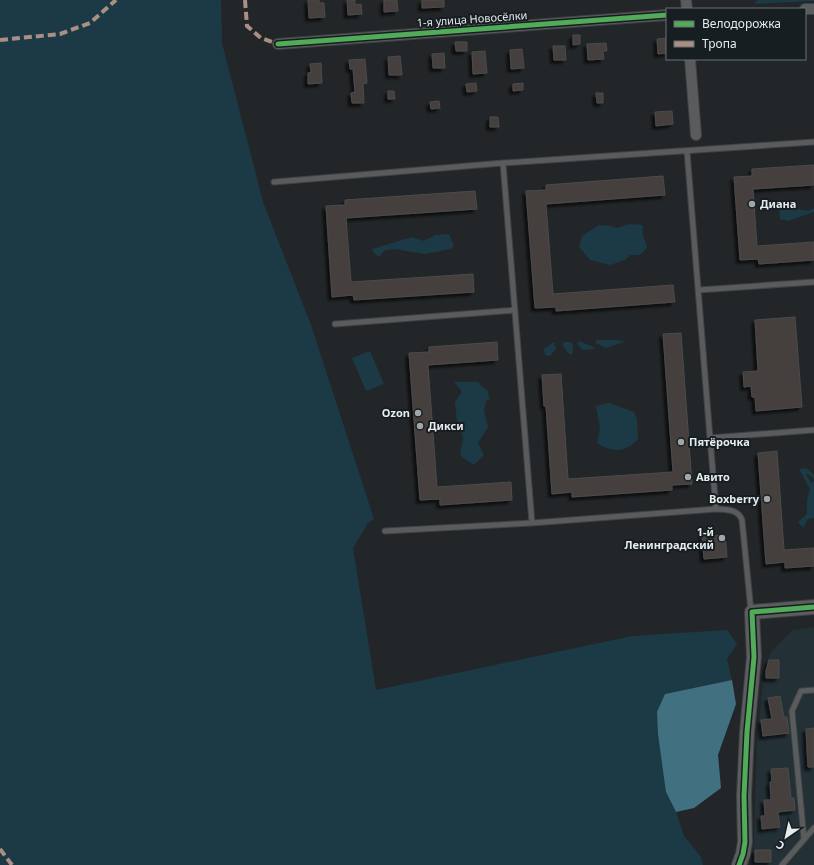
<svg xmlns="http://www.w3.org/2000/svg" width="814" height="865" font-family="'Noto Sans',sans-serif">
	<defs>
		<filter id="shadow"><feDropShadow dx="-3.5" dy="3.5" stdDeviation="1" flood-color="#0009"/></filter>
	</defs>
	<rect width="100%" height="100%" fill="#232628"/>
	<path fill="#233036" d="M814,627V865H753L757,744L764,673L770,653L793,630Z"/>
	<path fill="#1b3a45" d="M0,0H221L222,43L263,202L311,325L374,519L368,523L353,548L376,690L632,636L727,630L737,644L727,659L732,680L665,694L666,792L676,812L684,836L701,857L703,865H0Z
		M757,0H814V1L754,4Z
		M786,208L798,209L808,211L814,208V212L788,221L780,219L779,209Z
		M629,224L643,225C641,238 645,237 647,248L640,255H630L625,260L610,265L590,260L579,247L582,236L599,225L611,226L617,228Z
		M449,234L454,246L451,249L425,254L395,249L385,250L379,257L373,252L372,249L412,237L424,241L435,235Z
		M597,340C606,341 614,339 623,341L624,342L606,348L596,343L595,341Z
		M579,341L593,347L595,349L582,350L577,343Z
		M564,342H571C573,344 574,351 572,354H569L563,346Z
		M552,343H554L556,349L550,356L545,355L544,348L548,347Z
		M370,351L384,384L366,391L352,358Z
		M454,382H479L480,385L487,390L490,399L486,401L484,411L488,427L478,443L484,455L474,465L463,458L460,454L463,440L461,427L457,421L455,402L461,393V390Z
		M609,403L634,412C639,422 637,428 638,439C625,453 612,453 597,443L600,429L596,406Z
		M806,468L814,475V479L808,474H806L811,483L814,481V518L808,519L803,528L798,522L807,514V499L810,489L799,469Z"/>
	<path fill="#417080" d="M732,680L736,704L718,755L721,788L694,808L676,812L666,792L658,734L657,712L665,694Z"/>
	<path fill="#443f3e" stroke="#4b4b4c" filter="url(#shadow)" d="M308,0H319V3H324L325,17L309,18Z
		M347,0H355V5L361,4L362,14L348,15Z
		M384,0H397L398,11L384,12Z
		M422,0H444V7L422,8Z
		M573,35H580V44L573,45Z
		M667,38V53L658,54L657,39Z
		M455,42H467V51H456Z
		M606,43L607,51H603L604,59L588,60L587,44Z
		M553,46H565L566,60H554Z
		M522,49L524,68L511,69L510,50Z
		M485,51L487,73L473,74L472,52Z
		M444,53L445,68H433L432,54Z
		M400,56L402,75H389L388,57Z
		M365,59L367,83L363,84L364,103H352L351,93L355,92L353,69H350L349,60Z
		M321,63L322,83L308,84V73L311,72L310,64Z
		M476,83L477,91L467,92L466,84Z
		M523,83V90L513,91V84Z
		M388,91H394L395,99H388Z
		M596,93H603V103H597Z
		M439,101L440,108L431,109L430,102Z
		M672,111L673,124L656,126L655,112Z
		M490,117H498L499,127H490Z
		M814,165V185L753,189L757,246L814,242V260L759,264L758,259L740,260L734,177L752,176V169Z
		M663,176L665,195L546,204L553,294L673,285L675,302L556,311V307L535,308L526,191L546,190V185Z
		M475,191L477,209L346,218L351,282L473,274L474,292L354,300L353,295L332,297L326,206L345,205V200Z
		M795,317L802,407L756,411L755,397H752L751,386L744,387L743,372L758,371L755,320Z
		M681,333L692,484L672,485V490L572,497V492L552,494L546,406H544L542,375L561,374L568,479L673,472L663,334Z
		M497,342L498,360L428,365L437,487L511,482L512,500L440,505V499L420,500L409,353L429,352V347Z
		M777,451L784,550L814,548V566L785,568V562L766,564L758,453Z
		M725,535L727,557L704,559L702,536Z
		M769,660H779V678H766V671Z
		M780,696L784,717H787L789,733L763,736L761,720L772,719L768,698Z
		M814,728V767H808L806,729Z
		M788,768L791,798H794L795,810L778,812L780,827L762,829L761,816H765L764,800H771L770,782H772L771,769Z
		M755,850H771V862H755Z"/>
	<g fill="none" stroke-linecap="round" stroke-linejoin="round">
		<g stroke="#3f4243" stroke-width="7">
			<path id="lane" d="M687,151L710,438
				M503,163L814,142
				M274,182L503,163L532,523L716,509L710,438L814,430
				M699,290L814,282
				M335,324L515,310
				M716,509C727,510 738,509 742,520L751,611
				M385,531L532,523
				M804,839L792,711L801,691L814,690
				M782,865L814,828"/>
		</g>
		<g stroke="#3f4243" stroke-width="12">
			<path id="street" d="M686,0L687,9
				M805,9H814
				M278,44L667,15
				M690,59L696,135"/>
		</g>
		<g stroke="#3f4243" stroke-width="16">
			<path id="secondary" d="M739,865L743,854L745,842L744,796L747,732L754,657L752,612L814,607"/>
		</g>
		<use href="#lane" stroke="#595b5c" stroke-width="5"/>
		<use href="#street" stroke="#595b5c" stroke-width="10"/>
		<use href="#secondary" stroke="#5c5d5e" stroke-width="14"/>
		<path stroke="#ac8f84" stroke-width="4" stroke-dasharray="8 4" stroke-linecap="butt" d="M245,0L247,26L261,38L278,44
			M0,40L60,34L90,23L116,0
			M0,849L12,865"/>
		<g stroke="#161e21" stroke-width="8">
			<path id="cycleway" d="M278,44L667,15
				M739,865L743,854L745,842L744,796L747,732L754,657L752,612L814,607"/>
		</g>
		<use href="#cycleway" stroke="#51ab58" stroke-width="5"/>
	</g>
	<g fill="#a2a6a8" stroke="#161e21" stroke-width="1.5">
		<circle cx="752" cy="204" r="4"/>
		<circle cx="418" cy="413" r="4"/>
		<circle cx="420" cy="426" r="4"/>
		<circle cx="681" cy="442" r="4"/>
		<circle cx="688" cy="477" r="4"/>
		<circle cx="767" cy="499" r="4"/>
		<circle cx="722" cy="538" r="4"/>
	</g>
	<g text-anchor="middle" stroke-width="4" stroke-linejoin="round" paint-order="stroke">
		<g font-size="11" fill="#e6ebed" stroke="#161e21">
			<text transform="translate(472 19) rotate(-4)" y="4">1-я улица Новосёлки</text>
		</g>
		<g font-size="11" font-weight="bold" fill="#e6ebed" stroke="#161e21" text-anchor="start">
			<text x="760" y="208">Диана</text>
			<text x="410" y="417" text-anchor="end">Ozon</text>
			<text x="428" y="430">Дикси</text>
			<text x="689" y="446">Пятёрочка</text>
			<text x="696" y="481">Авито</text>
			<text x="759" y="503" text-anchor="end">Boxberry</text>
			<text x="714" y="536" text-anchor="end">1-й<tspan x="714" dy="13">Ленинградский</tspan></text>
		</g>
	</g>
	<rect x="666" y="8" width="140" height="52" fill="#161e21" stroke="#697073"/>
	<rect x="674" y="21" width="20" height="6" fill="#51ab58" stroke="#697073"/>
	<text x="702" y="28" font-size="12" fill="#e6ebed">Велодорожка</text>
	<rect x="674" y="41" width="20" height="6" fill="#ac8f84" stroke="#697073"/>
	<text x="702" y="48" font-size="12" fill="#e6ebed">Тропа</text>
	<g transform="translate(786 837) rotate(214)" stroke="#161e21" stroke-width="3" paint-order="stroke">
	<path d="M0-3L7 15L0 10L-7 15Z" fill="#e6ebed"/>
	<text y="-6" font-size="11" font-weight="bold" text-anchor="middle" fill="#e6ebed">С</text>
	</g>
</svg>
